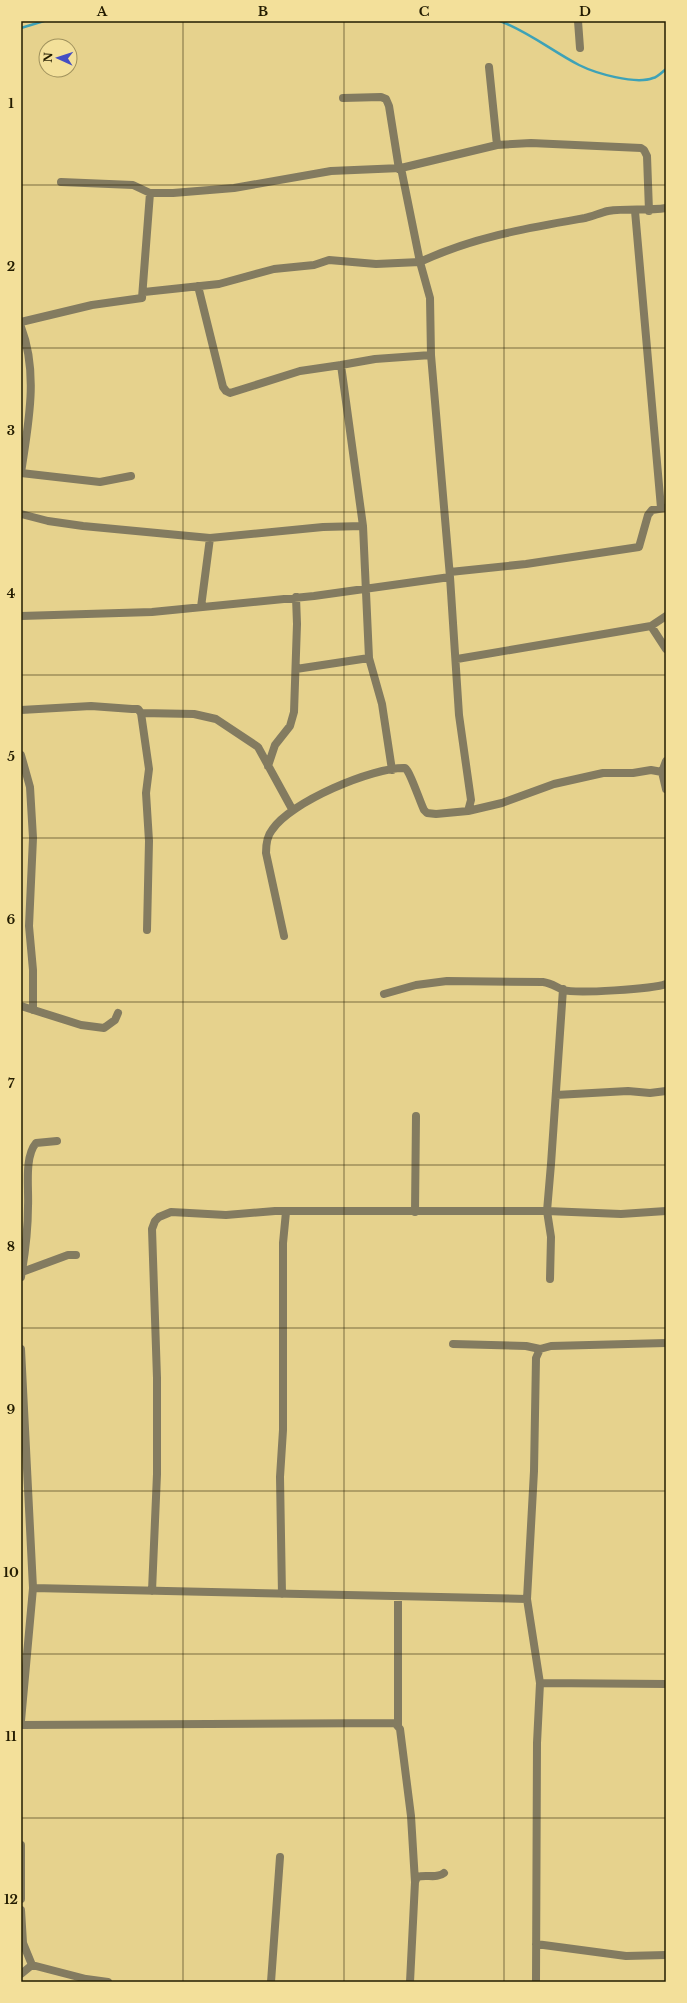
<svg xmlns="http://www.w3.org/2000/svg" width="687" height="2003" font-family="'Libre Baskerville',serif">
	<rect width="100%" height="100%" fill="#e6d28d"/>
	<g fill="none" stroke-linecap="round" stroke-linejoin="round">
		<path stroke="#3ea2b7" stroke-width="2.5" d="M500,21C529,32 552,51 579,65C595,73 635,85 653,78C658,77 662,72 666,69
			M21,28L44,21"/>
		<path stroke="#837b60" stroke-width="8" d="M578,21L580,48
			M489,67L497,145
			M343,98L381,97L386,99L389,106L399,169
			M61,182L133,185L150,193
			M635,211L661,508
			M198,286L223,387L226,391L230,393L300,371L341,365
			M144,292L219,284L274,269L314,265L329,260L376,264L420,262L401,168L497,145L531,143L641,148L644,150L647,156L649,211
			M21,322L92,305L142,298L150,193H173L234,188L331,171L401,168
			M21,327C39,374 28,425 21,473
			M21,473L100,482L131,476
			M21,514L48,521L83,526L210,538L323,527L363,526L369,658L382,704L392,770
			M363,526L341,365L375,359L431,355
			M450,572L526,564L639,547L648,515L652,510L665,508
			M201,607L210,538
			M21,616L152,612L314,596L450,577
			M651,626L666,649
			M457,659L651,626L666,616
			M296,669L369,658
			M21,710L91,706L132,709H138L141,713L149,769L146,793L149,841L147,930
			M141,713L194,714L216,719L258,747L292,809
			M21,755L30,787L33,838L29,926L33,970V1010
			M666,761L662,772L666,789
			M268,766L275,745L290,726L294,712L297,624L296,597
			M468,811L471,800L459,715L450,577L431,355L430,298L420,262C473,237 528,228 585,218C593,216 600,213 608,211C627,208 647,211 666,208
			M284,936L266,853C266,845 267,836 272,830C290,802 373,767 405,768C410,771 420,802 424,810L427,813L436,814L468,811L502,803L554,784L603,773H633L651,770L662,772
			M384,994L416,985L447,981L543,982C551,983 556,987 563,990C576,994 653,989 666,984
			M21,1006L81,1025L104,1028L115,1020L118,1013
			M556,1095L628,1091L650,1093L666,1091
			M415,1212L416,1116
			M22,1272L68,1255H76
			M21,1277C25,1254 28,1230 28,1206C29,1189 24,1157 36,1143L57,1141
			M550,1279L551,1237L547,1211L551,1164L563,989
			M453,1344L526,1346L540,1349
			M21,1349L33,1588
			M152,1591L157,1474V1378L152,1229L155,1221L159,1217L171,1212L226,1215L275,1211H547L621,1214L666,1211
			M282,1594L280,1477L283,1430V1243L286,1212
			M540,1683L666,1684
			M21,1721L33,1588L527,1599
			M21,1725L395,1723L400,1729L411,1816L415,1882
			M398,1726V1597
			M21,1845V1899
			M21,1910L23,1943L32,1965L86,1979L108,1982
			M536,1944L626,1956L666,1955
			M21,1974L32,1965
			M271,1982L280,1857
			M410,1982L415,1882L417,1877C426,1874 437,1879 444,1873
			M536,1982L537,1743L540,1683L527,1599L534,1471L536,1358L540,1349L551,1346L666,1343"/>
	</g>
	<path fill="none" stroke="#231c01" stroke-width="1" stroke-opacity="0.55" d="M183,21V1982M344,21V1982M504,21V1982M21,185H666M21,348H666M21,512H666M21,675H666M21,838H666M21,1002H666M21,1165H666M21,1328H666M21,1491H666M21,1654H666M21,1818H666"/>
	<rect width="687" height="2003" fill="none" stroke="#f3e09a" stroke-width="44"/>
	<g transform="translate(58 58) rotate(273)"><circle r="19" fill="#f3e09a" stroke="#a0925d"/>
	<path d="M0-3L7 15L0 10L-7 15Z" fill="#454ec3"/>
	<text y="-6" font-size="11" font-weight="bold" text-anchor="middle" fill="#231c01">N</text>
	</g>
	<rect x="22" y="22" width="643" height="1959" fill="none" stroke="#231c01" stroke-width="1.5"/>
	<g font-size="13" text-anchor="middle" font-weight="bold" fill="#231c01">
		<text x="102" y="16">A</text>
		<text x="263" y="16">B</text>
		<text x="424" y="16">C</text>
		<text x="585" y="16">D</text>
		<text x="11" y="108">1</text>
		<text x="11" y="271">2</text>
		<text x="11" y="435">3</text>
		<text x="11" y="598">4</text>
		<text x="11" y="761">5</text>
		<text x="11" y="924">6</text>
		<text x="11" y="1088">7</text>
		<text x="11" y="1251">8</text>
		<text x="11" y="1414">9</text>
		<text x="11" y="1577">10</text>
		<text x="11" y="1741">11</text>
		<text x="11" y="1904">12</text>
	</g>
</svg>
